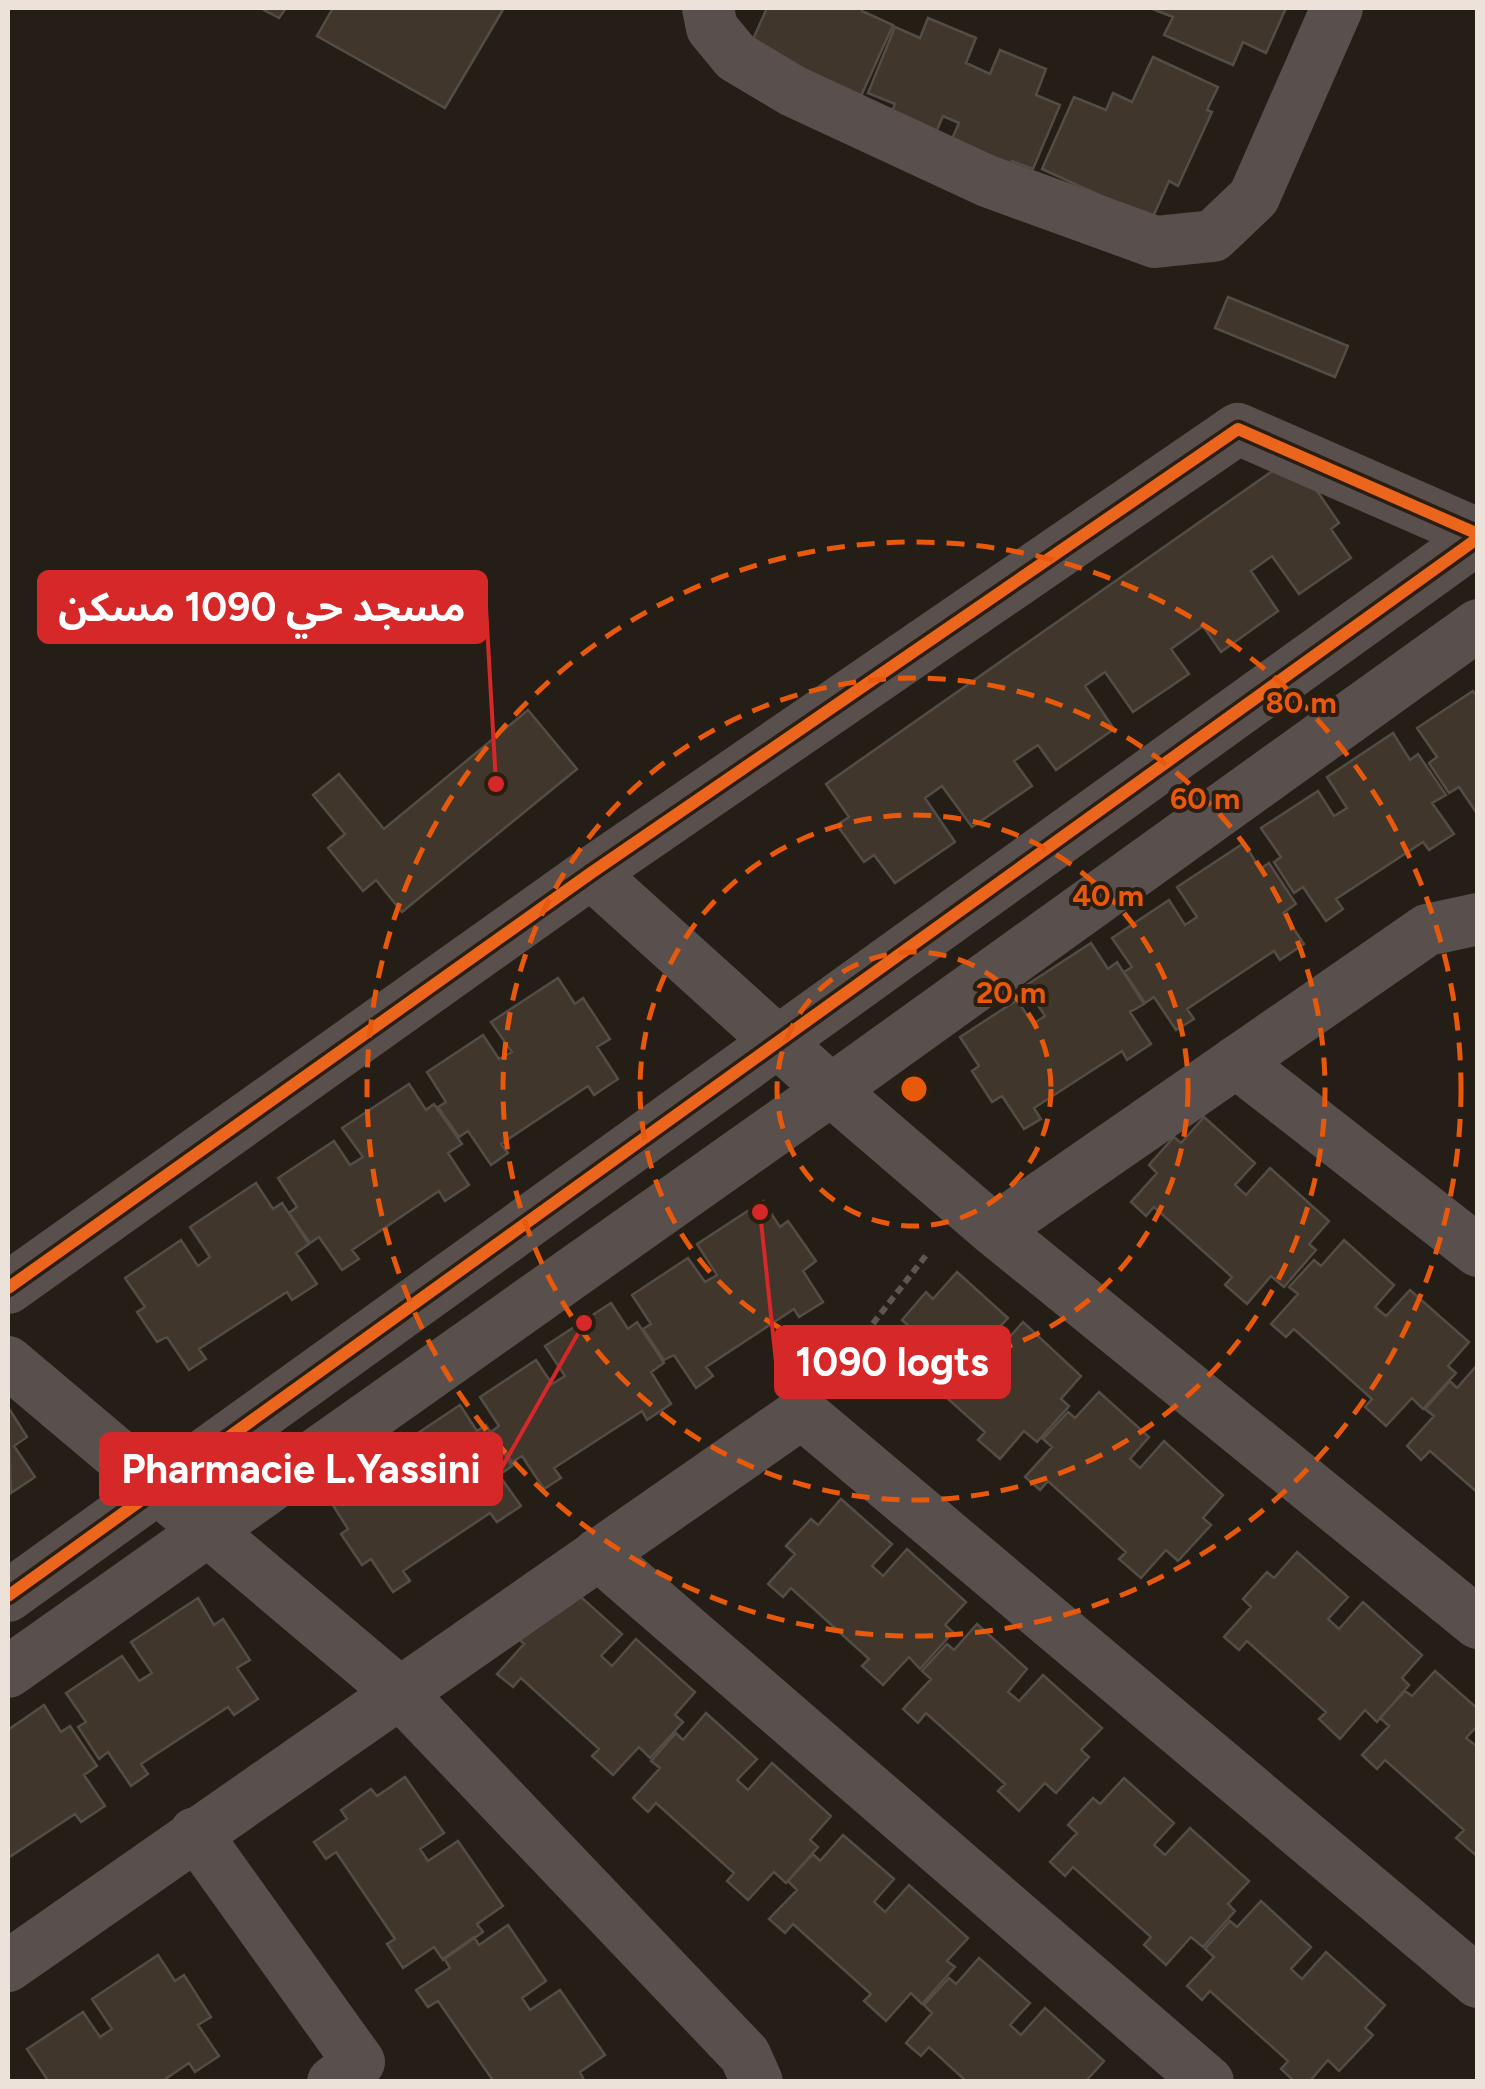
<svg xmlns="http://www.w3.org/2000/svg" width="1485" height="2089" font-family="Figtree,'Noto Sans Arabic',sans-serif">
	<rect width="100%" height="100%" fill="#251e16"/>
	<path fill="#40362b" stroke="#534d46" stroke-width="2.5" d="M260,8H286L279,18Z
		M333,8H504L445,108L317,36Z
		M762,8H863L862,11L893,25L860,98L749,48L766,10Z
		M1150,8H1286L1266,53L1243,42L1233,65L1164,35L1173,17Z
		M928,18L976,38L966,63L990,74L1000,50L1046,69L1036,95L1060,105L1033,169L1012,161L1003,182L944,157L959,123L943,116L931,144L886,125L895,104L868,93L895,27L920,38Z
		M1153,57L1218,87L1207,110L1212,112L1178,186L1169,181L1152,219L1042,169L1074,97L1106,110L1113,93L1132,102Z
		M1228,297L1348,346L1335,377L1215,328Z
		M1288,460L1311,482L1339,523L1331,529L1351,558L1299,594L1272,556L1251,571L1278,611L1221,652L1203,626L1171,649L1189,674L1133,712L1105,672L1085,686L1114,729L1056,770L1038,745L1014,761L1032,786L972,827L942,786L925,798L955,842L895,883L874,855L864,862L837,825L849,817L826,784Z
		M1473,691L1478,697V815L1459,787L1449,793L1429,763L1437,757L1417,728Z
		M528,710L577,769L402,912L376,880L363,891L328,848L345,834L313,795L339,774L384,829Z
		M1393,733L1410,760L1418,754L1446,795L1432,803L1454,834L1429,850L1423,842L1336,899L1343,909L1326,921L1303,887L1294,893L1274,862L1281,857L1261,828L1318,791L1334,816L1347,808L1327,777Z
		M1244,843L1260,869L1269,863L1296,904L1283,913L1304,944L1280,960L1274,951L1187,1009L1194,1019L1176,1030L1154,997L1145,1003L1124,972L1132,967L1112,938L1169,900L1185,925L1197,917L1177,887Z
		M1091,943L1108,969L1117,962L1144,1004L1130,1012L1151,1044L1127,1060L1122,1051L1034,1108L1041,1119L1024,1129L1002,1096L992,1102L972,1071L979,1066L960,1037L1017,1000L1033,1024L1045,1016L1025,986Z
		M558,978L575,1004L583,998L610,1039L597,1047L618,1079L594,1095L588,1086L501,1144L508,1153L491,1165L468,1131L459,1137L438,1107L446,1102L427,1072L483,1035L499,1059L512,1052L491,1022Z
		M409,1084L426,1110L434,1104L462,1144L448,1153L469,1185L445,1201L439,1191L352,1250L359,1259L342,1270L319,1237L310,1243L289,1213L297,1207L278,1178L334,1141L350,1165L363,1157L342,1128Z
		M1204,1117L1255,1163L1235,1185L1246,1195L1270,1168L1329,1221L1309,1244L1316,1250L1284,1287L1271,1276L1247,1304L1225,1285L1232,1277L1154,1207L1146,1216L1131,1202L1157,1173L1149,1165L1174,1137L1181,1143Z
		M256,1183L273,1209L282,1203L309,1244L296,1253L317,1284L292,1300L287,1292L199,1349L206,1359L189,1370L167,1337L157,1342L137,1312L145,1307L125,1278L181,1240L198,1266L210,1257L190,1227Z
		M763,1201L780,1227L788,1221L816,1261L803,1271L823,1302L799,1317L794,1309L706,1367L713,1376L696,1388L674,1355L664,1360L643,1329L651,1324L632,1295L688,1258L705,1282L717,1275L697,1244Z
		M1344,1240L1394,1285L1375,1307L1386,1316L1410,1290L1469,1342L1448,1366L1456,1373L1423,1409L1412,1398L1386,1426L1365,1407L1372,1399L1294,1329L1286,1337L1271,1324L1298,1294L1289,1287L1314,1260L1321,1266Z
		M957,1272L1008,1318L988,1339L999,1349L1023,1322L1081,1376L1061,1399L1069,1406L1037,1442L1024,1431L1000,1459L978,1440L985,1432L907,1362L899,1371L884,1357L910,1327L902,1320L926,1292L933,1299Z
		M611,1303L628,1329L637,1322L664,1363L651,1372L671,1404L647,1420L642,1411L554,1468L561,1478L544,1489L522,1456L512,1462L492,1431L499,1426L480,1397L536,1360L552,1384L565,1376L545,1346Z
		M1478,1364V1493L1430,1451L1421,1460L1407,1446L1434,1416L1425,1409L1450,1381L1457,1388Z
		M1099,1392L1149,1437L1130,1459L1140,1468L1164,1441L1223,1495L1203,1518L1211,1525L1178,1561L1166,1550L1141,1578L1119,1559L1126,1552L1048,1481L1040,1490L1025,1477L1052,1447L1043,1439L1068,1412L1075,1418Z
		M460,1405L477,1431L486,1425L512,1466L499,1475L521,1506L497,1522L490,1513L403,1571L410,1581L393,1592L371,1559L362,1565L341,1534L348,1529L329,1499L385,1462L402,1487L414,1479L394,1449Z
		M8,1407L27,1437L14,1446L35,1477L11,1493Z
		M841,1499L892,1544L872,1566L883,1576L907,1549L966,1602L945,1625L953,1632L920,1669L909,1657L883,1685L862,1666L869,1659L791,1588L783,1597L768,1584L795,1554L786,1546L811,1519L818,1525Z
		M1297,1552L1348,1597L1328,1619L1339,1629L1363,1602L1422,1655L1402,1678L1409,1685L1377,1722L1365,1710L1340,1739L1319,1719L1326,1712L1247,1641L1239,1650L1224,1637L1251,1607L1243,1599L1267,1572L1274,1578Z
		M571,1588L622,1634L601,1656L612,1666L636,1639L695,1692L675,1715L683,1722L650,1758L639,1747L613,1775L592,1756L599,1749L521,1678L513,1687L497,1674L524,1644L516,1636Z
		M198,1598L214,1625L223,1619L250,1660L237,1668L258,1699L234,1715L228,1707L141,1764L148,1774L131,1786L108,1752L99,1759L78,1727L86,1722L66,1693L122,1656L139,1681L152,1673L131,1642Z
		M977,1624L1027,1669L1008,1692L1019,1701L1043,1675L1102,1728L1081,1750L1089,1757L1056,1793L1045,1783L1019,1811L998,1791L1005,1784L926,1713L918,1723L903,1709L931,1679L922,1671L947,1644L954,1650Z
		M1435,1671L1478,1709V1725L1466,1738L1478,1747V1857L1456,1838L1464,1830L1385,1760L1377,1769L1362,1755L1389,1726L1380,1718L1405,1691L1412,1696Z
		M44,1705L61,1732L70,1726L97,1766L84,1775L105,1806L81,1822L75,1814L8,1858V1730Z
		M706,1713L757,1759L737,1780L748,1790L772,1763L831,1816L810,1840L818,1847L786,1883L774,1872L748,1900L727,1881L734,1873L656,1803L648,1812L633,1798L660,1768L651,1761L676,1733L683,1740Z
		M405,1777L444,1833L420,1849L428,1861L458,1841L503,1906L477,1924L483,1932L443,1960L434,1947L403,1968L387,1944L395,1939L336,1852L326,1859L314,1842L347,1819L341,1810L371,1789L377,1796Z
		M1124,1778L1174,1823L1154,1845L1165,1855L1190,1828L1249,1881L1228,1904L1235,1911L1203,1947L1191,1937L1166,1965L1144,1945L1151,1937L1073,1867L1065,1876L1050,1862L1077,1833L1068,1825L1093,1798L1100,1804Z
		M843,1835L894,1879L874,1902L885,1912L909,1885L968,1938L947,1961L955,1967L922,2004L911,1993L886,2021L864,2001L871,1994L793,1924L785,1933L769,1919L797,1890L788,1881L813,1854L820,1861Z
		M1261,1901L1311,1947L1291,1969L1302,1979L1326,1952L1385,2005L1365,2028L1373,2035L1339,2071L1328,2060L1309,2082H1295L1281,2069L1288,2061L1210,1991L1202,2000L1187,1986L1214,1957L1205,1949L1230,1921L1237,1927Z
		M508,1925L546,1981L522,1998L530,2010L560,1990L605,2055L580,2072L585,2082H494L438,2001L428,2007L416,1990L450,1968L444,1958L474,1937L479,1945Z
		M158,1955L175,1981L184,1975L211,2017L198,2025L219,2056L195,2072L189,2063L161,2082H43L47,2079L27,2049L83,2012L100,2037L112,2029L92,1999Z
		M979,1958L1030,2003L1010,2025L1021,2035L1045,2008L1104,2061L1085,2082H967L929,2047L921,2056L906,2043L932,2013L924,2005L949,1978L956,1984Z"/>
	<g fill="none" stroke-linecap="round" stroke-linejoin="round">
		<path stroke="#5c5552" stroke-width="6" stroke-dasharray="8 5" stroke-linecap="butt" d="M833,1375L927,1254"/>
		<path stroke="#59504e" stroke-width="52" d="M708,8L712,28L736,57L793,91L987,181L1155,242L1213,236L1254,197L1337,8
			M591,873L831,1090L994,1230L1478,1623
			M1236,1062L1478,1251
			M994,1230L1427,930L1478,919
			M8,1288L591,873L1238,429L1478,534
			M8,1362L399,1692L745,2055L757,2082
			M598,1554L1208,2082
			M8,1596L1478,538
			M8,1672L831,1090L1478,625
			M195,1833L359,2062L333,2082
			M8,1966L802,1413L1478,1982"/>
		<g stroke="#2b1e10" stroke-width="19">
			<path id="cycleway" d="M8,1288L591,873L1238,429L1478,534
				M8,1596L1478,538"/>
		</g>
		<use href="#cycleway" stroke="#eb651d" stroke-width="12"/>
	</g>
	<g fill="none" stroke="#e8590c" stroke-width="5" stroke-dasharray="18 12">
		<circle cx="914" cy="1089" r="137"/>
		<circle cx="914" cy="1089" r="274"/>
		<circle cx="914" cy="1089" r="411"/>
		<circle cx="914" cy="1089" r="547"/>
	</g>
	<circle cx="914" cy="1089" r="15" fill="#e8590c" stroke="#2b1e10" stroke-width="5"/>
	<g font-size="30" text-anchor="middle" font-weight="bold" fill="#e8590c" stroke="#2b1e10" stroke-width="8" stroke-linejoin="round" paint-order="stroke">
		<text x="1301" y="713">80 m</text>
		<text x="1205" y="809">60 m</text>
		<text x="1108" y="906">40 m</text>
		<text x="1011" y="1003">20 m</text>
	</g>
	<path fill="none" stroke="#d62828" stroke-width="4" d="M496 784L486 607M760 1212L776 1362M584 1323L501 1469"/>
	<g fill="#d62828" stroke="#2b1e10" stroke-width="4">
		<circle cx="496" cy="784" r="10"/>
		<circle cx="760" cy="1212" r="10"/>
		<circle cx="584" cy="1323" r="10"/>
	</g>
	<g fill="#d62828" stroke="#d62828" stroke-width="4">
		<rect x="39" y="572" width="447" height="70" rx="10"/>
		<rect x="776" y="1327" width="233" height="70" rx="10"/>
		<rect x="101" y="1434" width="400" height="70" rx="10"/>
	</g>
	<g font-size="40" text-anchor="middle" font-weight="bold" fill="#fff">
		<text x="262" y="621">مسجد حي 1090 مسكن</text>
		<text x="892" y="1376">1090 logts</text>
		<text x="301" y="1483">Pharmacie L.Yassini</text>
	</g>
	<rect width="1485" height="2089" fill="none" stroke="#ece2d9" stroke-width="20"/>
</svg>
